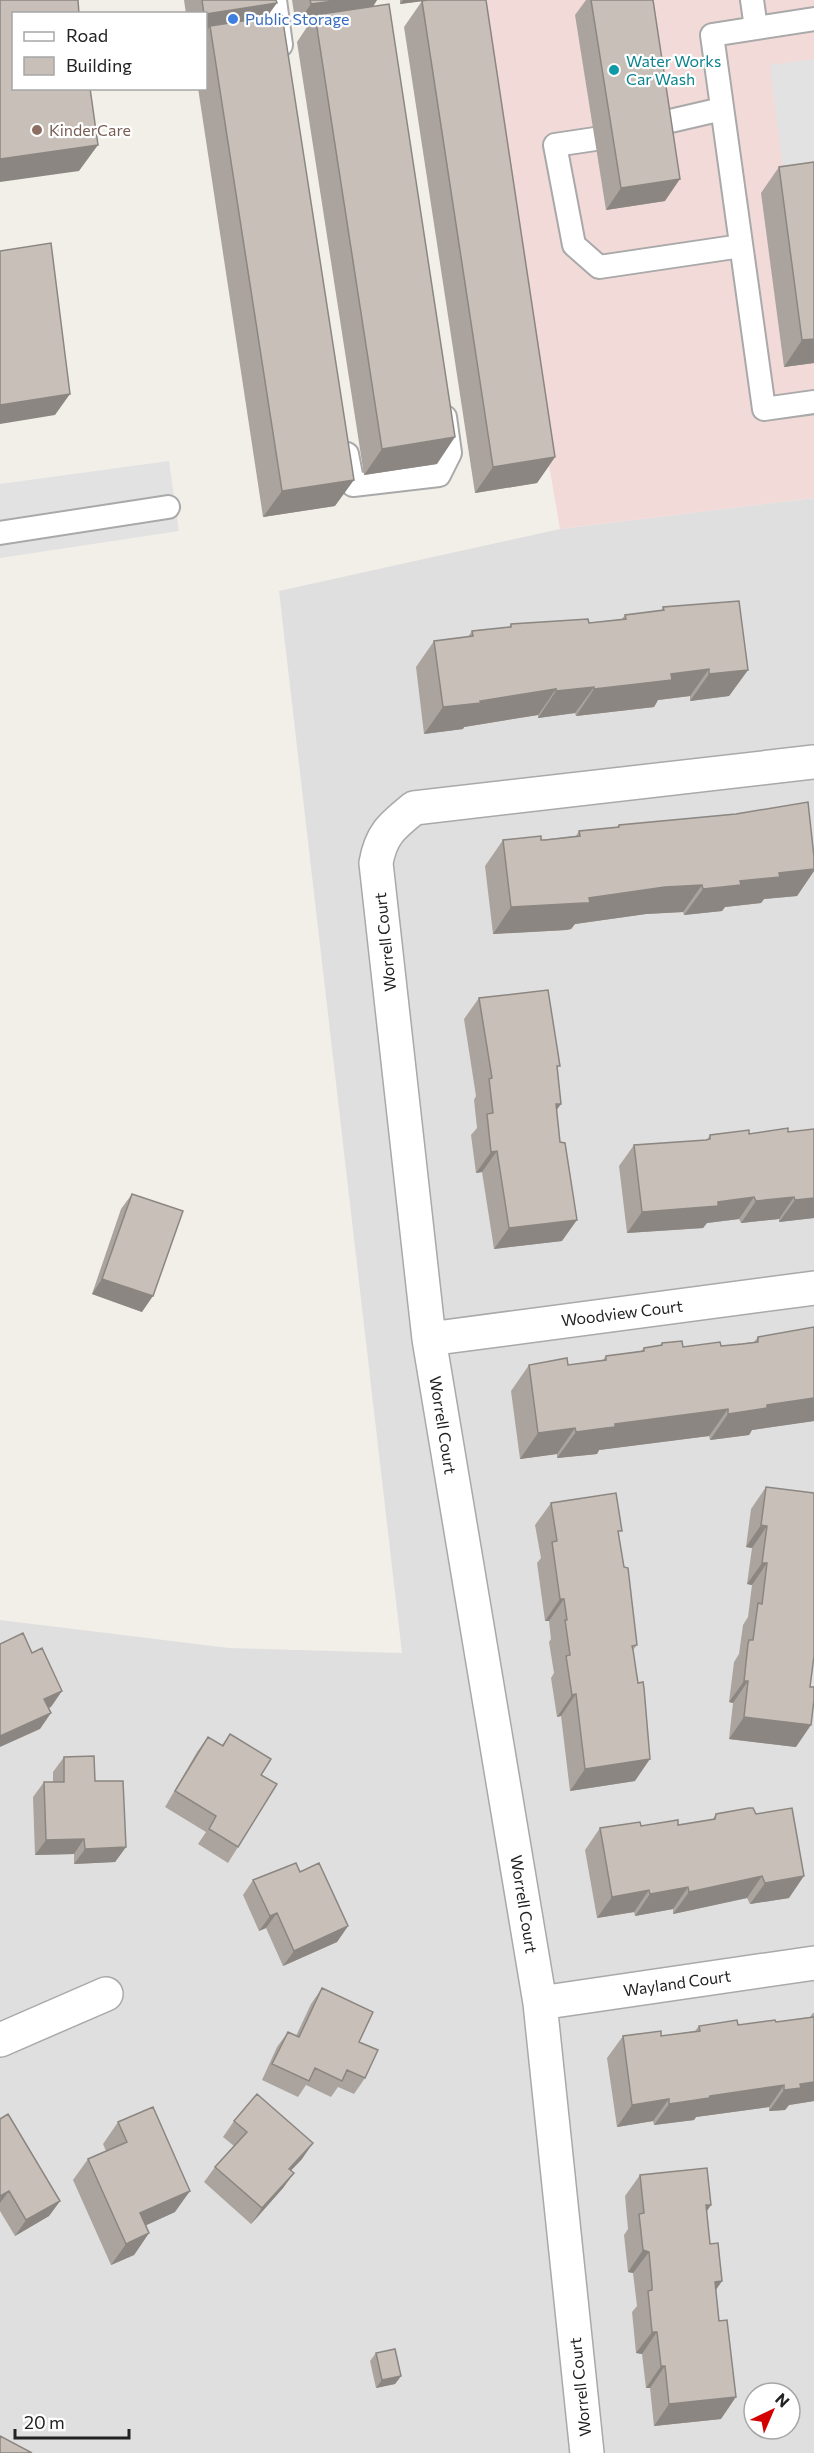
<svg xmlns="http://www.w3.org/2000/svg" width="814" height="2453" font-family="Commissioner,sans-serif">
	<rect width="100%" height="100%" fill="#f2efe9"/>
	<path fill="#e0dfdf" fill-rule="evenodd" d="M814,498V2453H0V1620L229,1648L402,1653L279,591L560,529ZM754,2393H790V2429H754Z"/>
	<path fill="#f2dad9" d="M469,0H814V498L560,529Z"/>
	<path fill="#e2e2e2" d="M814,59V164L783,168L770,65Z
		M169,461L179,531L0,558V484Z"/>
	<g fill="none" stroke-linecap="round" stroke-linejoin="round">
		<g stroke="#a9a9a9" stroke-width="26">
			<path id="lane" d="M275,0L281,45
				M752,0L756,28
				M814,19L712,35L764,409L814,402
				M653,125L722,109
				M595,139L555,145L574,245L599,267L741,246
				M347,454L353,485L439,475L450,453L445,417
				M0,533L168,507"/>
		</g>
		<g stroke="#a9a9a9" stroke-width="36">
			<path id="street" d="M429,1339L814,1288
				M540,2003L814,1963
				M0,2040L106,1994
				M587,2453L540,2003L429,1339L376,863C381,834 392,826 414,808L814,762"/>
		</g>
		<use href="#lane" stroke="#fff" stroke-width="22"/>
		<use href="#street" stroke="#fff" stroke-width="33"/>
	</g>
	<path fill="#aba49e" d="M184,0H276L267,17L335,506L263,517L198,88H206V14H186Z
		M292,0H377L373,7L437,464L364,475L297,42L309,24L296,26Z
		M400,0H486L555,457L537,483L475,493L404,27L422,1L400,4Z
		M586,0H653L665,201L606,210L575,15Z
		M814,162V363L784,367L761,193L779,167Z
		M663,607L748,670L729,696L690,701V696L658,700L654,707L576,716L575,713L538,718V715L464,727L463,729L424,734L416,667L434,641L468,637L472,631L509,627L511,624L589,623L622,619L625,615L661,611Z
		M619,825L814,857V871L797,896L764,899L761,903L725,907L722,911L684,915L683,912L646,914L575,924L571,929L566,930L493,934L485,866L503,840H541L576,836L579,831L617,827Z
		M479,998L557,1070V1110L562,1241L494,1249L482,1172L476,1173L471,1135L477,1128L474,1100L476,1096L464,1019Z
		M814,1129V1218L779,1222V1219L741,1223L739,1219L707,1223L703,1228L627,1233L619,1166L634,1145L707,1140L710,1135L788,1132Z
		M132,1194L142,1312L92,1294L121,1209Z
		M814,1327V1421L752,1430L749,1435L710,1440L709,1436L599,1450L597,1454L588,1455L557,1458V1454L520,1459L511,1391L529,1365H568L603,1360L606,1356L641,1351L644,1348L660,1346L662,1343L683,1347L721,1346L754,1342L758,1337Z
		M766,1487L796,1747L729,1739L733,1703L729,1702L734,1662L739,1654L743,1625L748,1617L752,1585L747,1584L752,1548L746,1547L751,1509Z
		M551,1503L619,1536L637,1645L633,1650L635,1781L570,1791L561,1716L557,1717L551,1678L554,1673L549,1642L551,1639L549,1621H545L537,1563L541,1558L535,1525Z
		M230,1734L261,1775L238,1847L228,1863L198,1844L206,1832L165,1807L197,1752L208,1737L222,1745Z
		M64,1757L95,1781L126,1847L115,1862L74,1864V1854L35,1855L33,1797L44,1782H53V1772Z
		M716,1814L789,1898L750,1904L747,1898L673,1914V1909L635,1916L634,1912L597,1918L585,1850L600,1828L678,1825L713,1819Z
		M300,1872L348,1926L337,1942L283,1966L266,1928L259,1931L243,1895L253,1880Z
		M322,1988L359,2042L365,2078L354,2094L338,2087L331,2097L306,2085L298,2097L262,2080L277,2047L288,2032L296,2036L311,2004Z
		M813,2013H814V2101L789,2105L785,2110L769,2111V2107L696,2117L694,2120L654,2125L653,2121L617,2127L607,2058L623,2036H661L695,2031L699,2026L738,2025L776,2022L810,2017Z
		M0,2119L60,2201L49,2216L15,2236L0,2211Z
		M234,2121L302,2159L291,2170L294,2173L283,2188L251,2224L204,2182L215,2167L234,2146L223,2137Z
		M118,2122L175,2212L146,2225L149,2233L134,2255L111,2265L73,2180L88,2159L106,2151L103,2144Z
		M640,2175L711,2205L706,2212L710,2244L722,2281L716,2289L721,2419L654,2426L650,2388H646L642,2354L636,2353L632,2312L637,2306L633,2273L628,2272L624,2235L628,2229L625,2196Z
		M376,2353L401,2376L395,2384L376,2388L370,2361Z"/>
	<path fill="#8b8681" d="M341,0H377L366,16L315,15L309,24L296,26L311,4Z
		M403,0H432L400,4Z
		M277,3L261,25L210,26L206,33V14Z
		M98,145L79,171L0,182V159Z
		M680,179L665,201L606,210L621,188Z
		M814,339V363L784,367L802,340Z
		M70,394L55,415L0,424V405Z
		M455,437L437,464L364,475L382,449Z
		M555,457L537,483L475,493L493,467Z
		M354,480L335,506L263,517L282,491Z
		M709,669L690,696L658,700L654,707L576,716L594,689L671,674Z
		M748,670L729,696L690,701L709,674Z
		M594,687L575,713L538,718L556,691Z
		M556,689L538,715L464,727L463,729L424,734L443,707Z
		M814,869V871L797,896L764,899L761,903L725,907L722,911L684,915L703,889L779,873Z
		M702,885L683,912L646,914L575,924L571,929L566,930L493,934L511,907L589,898L665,887Z
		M556,1104H561L546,1125Z
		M497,1151L482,1172L476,1173L491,1152Z
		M754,1197L739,1219L707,1223L703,1228L627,1233L642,1212Z
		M794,1197L779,1219L741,1223L756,1201Z
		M814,1198V1218L779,1222L795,1200Z
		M577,1220L562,1241L494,1249L509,1228Z
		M102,1279L153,1296L142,1312L92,1294Z
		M814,1398V1421L752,1430L749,1435L710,1440L728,1414L767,1405Z
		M728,1409L709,1436L599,1450L597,1454L557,1458L576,1432L615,1424Z
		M575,1428L557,1454L520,1459L538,1433Z
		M761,1525L767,1526L752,1548L746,1547Z
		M762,1563H767L752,1585L747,1584Z
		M560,1599H564L549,1621H545Z
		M744,1681H748L733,1703L729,1702Z
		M62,1691L51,1707L34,1715L44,1699Z
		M576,1694L561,1716L557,1717L572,1695Z
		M51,1713L40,1729L0,1747V1736Z
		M744,1717L811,1725L796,1747L729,1739Z
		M650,1759L635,1781L570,1791L585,1769Z
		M84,1839L74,1854L35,1855L46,1840Z
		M126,1847L115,1862L74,1864L85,1849Z
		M762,1876L747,1898L673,1914L689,1892Z
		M804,1876L789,1898L750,1904L765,1883Z
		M688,1887L673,1909L635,1916L650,1894Z
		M649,1890L634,1912L597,1918L612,1897Z
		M277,1913L266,1928L259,1931L270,1916Z
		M348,1926L337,1942L283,1966L294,1951Z
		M814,2082V2101L789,2105L785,2110L769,2111L784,2090L800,2084Z
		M784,2085L769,2107L696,2117L694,2120L654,2125L669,2104L710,2096Z
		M669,2099L653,2121L617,2127L632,2105Z
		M313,2143L302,2159L278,2184L289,2169Z
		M294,2173L283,2188L251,2224L262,2208Z
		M9,2191L0,2203V2196Z
		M190,2191L175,2212L125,2235L140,2213Z
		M60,2201L49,2216L15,2236L26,2220Z
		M706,2205H711L696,2227Z
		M149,2233L134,2255L111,2265L126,2244Z
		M643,2250L649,2252L633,2273L628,2272Z
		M722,2281L707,2303L715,2282Z
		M652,2332H657L642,2354L636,2353Z
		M661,2366H665L650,2388H646Z
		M401,2376L395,2384L376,2388L382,2380Z
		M736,2397L721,2419L654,2426L669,2404Z"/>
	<path fill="#c7bfb8" stroke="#8b8681" stroke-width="1.5" d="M0,0H78L79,14H14V88H90L98,145L0,159Z
		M202,0H276L277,3L206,14H204Z
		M310,0H341L311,4Z
		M427,0H486L555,457L493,467L422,1Z
		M591,0H653L680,179L621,188Z
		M389,4L455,437L382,449L315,15Z
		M282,15L354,480L282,491L210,26Z
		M814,162V339L802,340L779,167Z
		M51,243L70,394L0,405V251Z
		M739,601L748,670L709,674V669L671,674L672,680L594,689V687L556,691V689L480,701L481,703L443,707L434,641L473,636L472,631L511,627V624L588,619L589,623L626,619L625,615L664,610L663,607Z
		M808,802L814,857V869L779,873L780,877L740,881L741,885L703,889L702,885L665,887L589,898L590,903H584L511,907L503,840L541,836V840H545L580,836L579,831L619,827V825L736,814Z
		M548,990L560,1066H557L561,1104H556L560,1142L565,1143L577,1220L509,1228L497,1151L491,1152L487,1114L493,1113L489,1079L492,1078L479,998Z
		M788,1128V1132L814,1129V1198L795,1200L794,1197L756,1201L754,1197L718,1202V1206L642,1212L634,1145L706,1140L710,1139V1135L749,1130V1134Z
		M132,1194L183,1211L153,1296L102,1279Z
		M814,1327V1398L767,1405V1408L728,1414V1409L615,1424V1427L606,1428L576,1432L575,1428L538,1433L529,1365L567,1358L568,1365L606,1360V1356L644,1351V1348L662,1345V1343L682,1341L683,1347L720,1342L721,1346L742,1344L758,1342V1337Z
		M766,1487L814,1493V1656L810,1687H814V1700L811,1725L744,1717L748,1681H744L748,1644L749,1640H753L758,1603L762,1604L767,1563H762L767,1526L761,1525Z
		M616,1493L622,1531H618L624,1567L628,1568L637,1645L632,1646L633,1650L638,1683L643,1682L644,1688L650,1759L585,1769L576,1694L572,1695L566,1656L570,1655L565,1620H567L564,1599H560L552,1542L557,1541L551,1503Z
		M23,1633L32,1653L42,1648L62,1691L44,1699L51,1713L0,1736V1644Z
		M230,1734L271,1759L261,1775L277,1784L238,1847L209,1829L216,1816L175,1791L208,1737L223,1746Z
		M94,1756L95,1781H123L126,1847L85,1849L84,1839L46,1840L44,1782H64V1757Z
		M749,1808H753L756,1814L792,1808L804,1876L765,1883L762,1876L689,1892L688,1887L650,1894L649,1890L612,1897L600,1828L640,1822L641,1826L678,1820V1825L715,1819L716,1814Z
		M296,1863L300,1872L319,1863L348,1926L294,1951L277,1913L270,1916L253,1880Z
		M322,1988L373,2012L359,2042L378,2050L365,2078L347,2070L342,2081L315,2068L309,2081L272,2064L288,2032L299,2037Z
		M814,2017V2082L800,2084L801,2088L784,2090V2085L710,2096L709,2098L669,2104V2099L632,2105L623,2036L661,2031V2036L700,2031L699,2026L737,2020L738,2025L775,2020L776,2022Z
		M257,2094L313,2143L289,2169L294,2173L262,2208L215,2167L247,2132L234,2121Z
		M153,2107L190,2191L140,2213L149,2233L126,2244L88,2159L127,2142L118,2122Z
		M8,2114L60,2201L26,2220L9,2191L0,2196V2119Z
		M707,2168L711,2205H706L710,2244L718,2243L722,2281L715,2282L719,2321L727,2320L736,2397L669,2404L665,2366H661L657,2332H652L648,2291L652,2290V2285L649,2252L643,2250L639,2214L644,2213L640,2175Z
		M395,2349L401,2376L382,2380L376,2353Z
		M0,2436L32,2453H0Z"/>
	<circle fill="#3f7fe0" stroke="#fff" stroke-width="2" cx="233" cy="19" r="6"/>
	<circle fill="#0f9aa8" stroke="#fff" stroke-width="2" cx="614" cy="70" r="6"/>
	<circle fill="#8d6e63" stroke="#fff" stroke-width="2" cx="37" cy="130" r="6"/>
	<g text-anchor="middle" stroke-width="4.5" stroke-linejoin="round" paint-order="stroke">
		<g font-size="16" fill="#366cbe" stroke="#fff" text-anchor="start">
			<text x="245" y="25">Public Storage</text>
		</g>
		<g font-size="16" fill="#0d838f" stroke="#fff" text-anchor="start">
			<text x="626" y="67">Water Works<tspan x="626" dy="18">Car Wash</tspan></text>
		</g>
		<g font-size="16" fill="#785e54" stroke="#fff" text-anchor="start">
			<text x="49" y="136">KinderCare</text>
		</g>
		<g font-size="16" fill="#222" stroke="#fff">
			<text transform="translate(385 942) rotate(-96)" y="6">Worrell Court</text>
			<text transform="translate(622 1313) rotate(-7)" y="6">Woodview Court</text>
			<text transform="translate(443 1425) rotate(81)" y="6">Worrell Court</text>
			<text transform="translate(524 1904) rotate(81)" y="6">Worrell Court</text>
			<text transform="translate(677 1983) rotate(-8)" y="6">Wayland Court</text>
			<text transform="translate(580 2387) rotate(-96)" y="6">Worrell Court</text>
		</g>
	</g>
	<rect x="12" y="12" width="195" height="78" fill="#ffffff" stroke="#a7a7a7" stroke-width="1.5"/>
	<rect x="24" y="32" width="30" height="9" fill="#ffffff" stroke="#a7a7a7" stroke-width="1.5"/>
	<text x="66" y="42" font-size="18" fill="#222222">Road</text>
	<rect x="24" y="57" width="30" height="18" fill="#c7bfb8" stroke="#a7a7a7" stroke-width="1.5"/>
	<text x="66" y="72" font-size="18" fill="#222222">Building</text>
	<g transform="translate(772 2411) rotate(44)"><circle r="28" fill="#ffffff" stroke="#a7a7a7" stroke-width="1.5"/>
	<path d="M0-4.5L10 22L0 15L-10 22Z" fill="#d40000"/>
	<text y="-9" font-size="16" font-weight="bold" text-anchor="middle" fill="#222222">N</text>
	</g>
	<path d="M15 2429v9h114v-9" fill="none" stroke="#222222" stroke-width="3"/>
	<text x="24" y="2429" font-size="18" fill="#222222" stroke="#ffffff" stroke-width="4.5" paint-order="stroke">20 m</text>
</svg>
